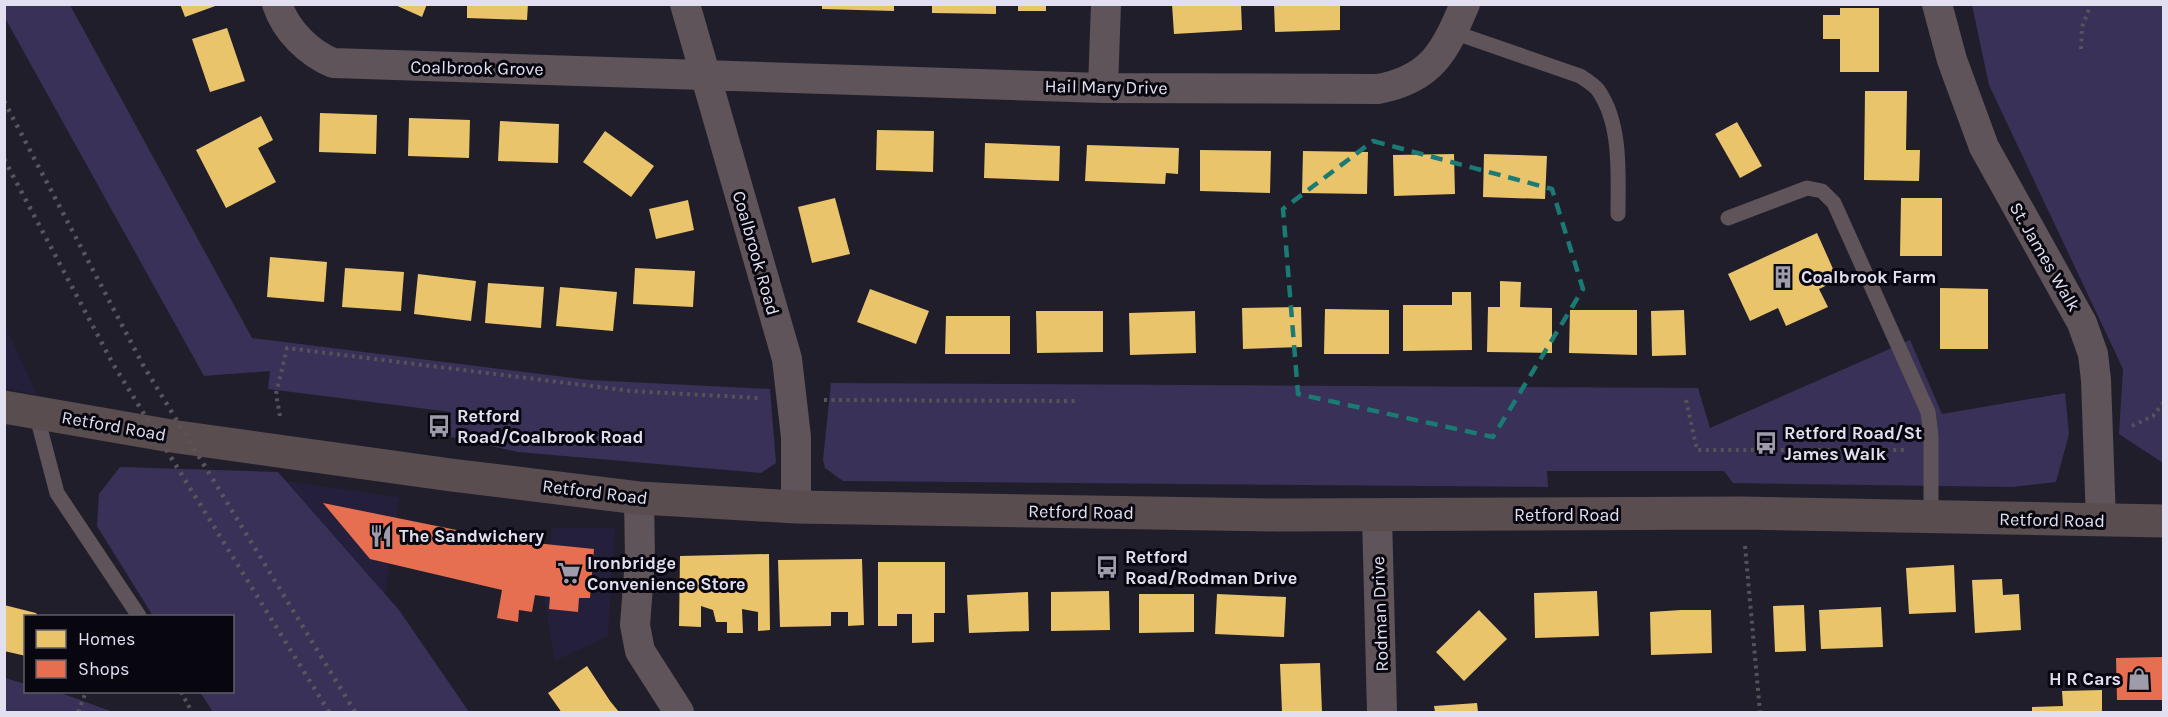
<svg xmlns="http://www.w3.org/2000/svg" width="2168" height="717" font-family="Karla,sans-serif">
	<rect width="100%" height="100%" fill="#211e2b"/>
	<path fill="#241f3a" d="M4,325H5L37,395L5,388Z
		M285,481L400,497L385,595Z
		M552,528H615L608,636L555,661L544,597Z"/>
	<path fill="#393157" d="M4,5H70L252,338L589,380L770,389L776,463L761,473L518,452L451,437V412L268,389L270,371L204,376L5,18Z
		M1972,5H2163V463L2119,434L2123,369L1989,85Z
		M1910,340L1942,414L2065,393L2069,434L2056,482L2013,487L1733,483L1724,471H1547L1548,487L843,481L825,468L823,460L831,383L1698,388L1710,428Z
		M120,467L278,472L399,610L469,712H213L200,692H232V616H153L97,526L99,494Z
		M5,678L25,684L26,692H58L113,712H5Z"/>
	<path fill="#e9c46a" d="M180,4H218V5L185,17Z
		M393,4H427L422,17Z
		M467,4H528L527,20L467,18Z
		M822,4H894V11L822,9Z
		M932,4H996V14L932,13Z
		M1018,4H1046V11H1018Z
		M1172,4H1241L1242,30L1174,34Z
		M1274,4H1340V30L1275,32Z
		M1840,8H1879V72H1840V39H1823V15H1840Z
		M227,28L245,81L210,92L192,39Z
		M1865,91H1907L1906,150H1920L1919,181L1864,180Z
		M320,113L377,115L376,154L319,152Z
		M261,116L273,140L258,148L276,182L226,208L196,150Z
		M409,118L470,120L469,158L408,156Z
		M500,121L559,124L558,163L498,161Z
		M1737,122L1762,166L1740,178L1715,134Z
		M877,130L934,131L933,172L876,170Z
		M605,131L654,166L631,197L583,162Z
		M985,143L1060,146L1059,181L984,178Z
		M1087,145L1179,148L1178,174L1166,173L1165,184L1085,181Z
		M1200,150L1271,151L1270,193L1200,191Z
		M1303,151L1368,152L1367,194L1302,193Z
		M1454,154L1455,194L1394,196L1393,155Z
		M1484,154L1547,156L1545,199L1483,197Z
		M835,198L850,254L812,263L798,207Z
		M1901,198H1942V256H1900Z
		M688,200L694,230L656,239L649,209Z
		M1817,233L1838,280L1819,289L1828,307L1786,326L1778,308L1750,321L1728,274Z
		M270,257L327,262L324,302L267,297Z
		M345,268L404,272L401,311L342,307Z
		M635,268L695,271L693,307L633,304Z
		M418,274L476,281L471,321L414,314Z
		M1500,281L1521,282L1520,307L1552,308V353L1487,352L1488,307H1500Z
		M488,283L544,287L541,328L485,323Z
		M560,287L617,292L613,331L556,326Z
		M1940,288L1988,289V349H1940Z
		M870,289L929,311L916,344L857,322Z
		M1452,292H1471L1472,350L1403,351V305H1452Z
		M1301,307L1302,347L1243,349L1242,308Z
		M1325,309L1389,310V354H1324Z
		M1570,310H1637V355L1569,353Z
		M1684,310L1686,355L1652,356L1651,311Z
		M1036,311H1103V352L1037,353Z
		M1195,311L1196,353L1130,355L1129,313Z
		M946,316H1010V354H945Z
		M769,554L770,630L758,631V612L742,609L743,633H727V622H716L713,610L701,606V627L679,626L680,556Z
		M862,559L864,625L848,626V612H831V626L780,627L778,560Z
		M878,562H945V613H934V642L912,643V614H897V626H878Z
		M1954,565L1956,612L1909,614L1906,568Z
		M2002,579L2003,595L2019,594L2021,630L1975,633L1972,580Z
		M1109,591L1110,630L1051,631V592Z
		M1597,591L1599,636L1535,638L1534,593Z
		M1028,592L1029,631L969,633L967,595Z
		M1139,594H1194V632L1139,633Z
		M1217,594L1286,597L1284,637L1215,634Z
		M4,605L36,613L38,616H26V656L4,651Z
		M1804,605L1806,651L1775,652L1773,606Z
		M1881,607L1883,647L1821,649L1819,610Z
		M1479,610L1507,639L1464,681L1436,652Z
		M1681,610H1711L1712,653L1651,655L1650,612Z
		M1320,663L1322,712H1282L1280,664Z
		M587,666L610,701L619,712H561L560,710L548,693Z
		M2102,690V712H2032V707L2063,706L2062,691Z
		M1477,703L1478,712H1435L1434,706Z"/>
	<path fill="#e76f51" d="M323,503L506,540L594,549L590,598H579L578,612L549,609L550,597L535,595L532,612L519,610L518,622L497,618L502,590L370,559Z
		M2162,657V700H2117L2116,658Z"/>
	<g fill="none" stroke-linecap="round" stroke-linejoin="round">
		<path stroke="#585258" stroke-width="4" stroke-dasharray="3 4.5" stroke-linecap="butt" d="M2081,49L2082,27L2091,4
			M824,400L1077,401
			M1686,400L1697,450H1905
			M280,416L276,394L287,348L631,391L759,398
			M2132,426L2153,416L2164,402
			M1745,546L1760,712
			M181,692L192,712
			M78,712L86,692"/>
		<path stroke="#5e5459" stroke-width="15" d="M1453,32L1580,76C1586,80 1594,85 1598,90C1622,124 1618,175 1618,214
			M1728,218L1807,188L1822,191L1834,203L1928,412L1931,436V517
			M36,413L57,493L139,616"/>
		<path stroke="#5e5459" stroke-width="30" d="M277,4C286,31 309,53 333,63L1103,88L1378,89C1432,79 1445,51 1465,4
			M685,4L787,359L796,437V507
			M1937,4L1952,60L1984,147L2082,323L2093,354L2096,380L2101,521
			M1103,88L1106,4
			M639,498L640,559L635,625L640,651L679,712
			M1377,516L1382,712"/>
		<path stroke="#594d50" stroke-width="33" d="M4,407L171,436L451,475L639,498L693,501L796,507L1278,515L1742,513L2164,521"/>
		<path stroke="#5b555b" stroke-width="4.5" stroke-dasharray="3 6" stroke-linecap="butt" d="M4,101L143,365L355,712
			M4,159L113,364L329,712"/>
	</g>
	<path fill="none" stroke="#1a7b74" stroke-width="4.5" stroke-dasharray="12 8" stroke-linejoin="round" d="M1373,141L1552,189L1583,289L1493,437L1298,394L1283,209Z"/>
	<defs>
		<g id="building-bare" transform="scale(1.8)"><path d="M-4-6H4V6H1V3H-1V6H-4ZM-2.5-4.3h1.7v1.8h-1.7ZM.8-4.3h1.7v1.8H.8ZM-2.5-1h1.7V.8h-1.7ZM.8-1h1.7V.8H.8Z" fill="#9e9cab" stroke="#08060f" stroke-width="2.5" paint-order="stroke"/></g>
		<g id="bus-bare" transform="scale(1.8)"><path d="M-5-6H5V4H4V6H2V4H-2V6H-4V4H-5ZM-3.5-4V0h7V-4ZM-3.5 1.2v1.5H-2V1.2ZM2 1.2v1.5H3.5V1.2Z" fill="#9e9cab" stroke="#08060f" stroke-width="2.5" paint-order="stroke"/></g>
		<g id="restaurant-bare" transform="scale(1.8)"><path d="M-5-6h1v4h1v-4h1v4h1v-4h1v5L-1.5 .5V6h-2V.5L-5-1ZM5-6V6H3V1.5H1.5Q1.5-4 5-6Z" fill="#9e9cab" stroke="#08060f" stroke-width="2.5" paint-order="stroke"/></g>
		<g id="supermarket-bare" transform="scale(1.8)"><path d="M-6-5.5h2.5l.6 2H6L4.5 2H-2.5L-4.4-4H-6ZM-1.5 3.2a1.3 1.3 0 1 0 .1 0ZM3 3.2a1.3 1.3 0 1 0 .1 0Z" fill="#9e9cab" stroke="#08060f" stroke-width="2.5" paint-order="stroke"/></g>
		<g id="shop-bare" transform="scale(1.8)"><path d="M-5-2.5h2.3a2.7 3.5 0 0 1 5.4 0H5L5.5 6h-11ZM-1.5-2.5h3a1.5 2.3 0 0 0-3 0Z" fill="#9e9cab" stroke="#08060f" stroke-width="2.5" paint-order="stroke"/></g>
	</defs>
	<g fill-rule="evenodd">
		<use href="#building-bare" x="1783" y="277"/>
		<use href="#bus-bare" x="439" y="426"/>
		<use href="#bus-bare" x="1766" y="443"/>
		<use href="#restaurant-bare" x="381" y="536"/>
		<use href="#bus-bare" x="1107" y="567"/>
		<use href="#supermarket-bare" x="569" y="573"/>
		<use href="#shop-bare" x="2139" y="679"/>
	</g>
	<g text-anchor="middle" stroke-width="6" stroke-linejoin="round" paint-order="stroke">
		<g font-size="18" fill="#e2e0f0" stroke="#08060f">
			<text transform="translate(477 68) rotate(1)" y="6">Coalbrook Grove</text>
			<text transform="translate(1106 87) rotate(1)" y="6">Hail Mary Drive</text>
			<text transform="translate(756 253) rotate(74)" y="6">Coalbrook Road</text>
			<text transform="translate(2045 257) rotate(60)" y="6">St. James Walk</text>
			<text transform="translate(114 426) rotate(10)" y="6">Retford Road</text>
			<text transform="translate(595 492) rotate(7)" y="6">Retford Road</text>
			<text transform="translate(1081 512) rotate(1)" y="6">Retford Road</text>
			<text x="1567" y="521">Retford Road</text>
			<text transform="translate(2052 520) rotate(1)" y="6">Retford Road</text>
			<text transform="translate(1380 614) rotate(-92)" y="6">Rodman Drive</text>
		</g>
		<g font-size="18" font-weight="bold" fill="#e2e0f0" stroke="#08060f" text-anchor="start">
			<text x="1801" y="283">Coalbrook Farm</text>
			<text x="457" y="422">Retford<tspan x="457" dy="21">Road/Coalbrook Road</tspan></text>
			<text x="1784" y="439">Retford Road/St<tspan x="1784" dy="21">James Walk</tspan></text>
			<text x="399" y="542">The Sandwichery</text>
			<text x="1125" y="563">Retford<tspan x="1125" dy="21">Road/Rodman Drive</tspan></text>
			<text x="587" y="569">Ironbridge<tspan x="587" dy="21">Convenience Store</tspan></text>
			<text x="2121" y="685" text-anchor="end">H R Cars</text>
		</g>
	</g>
	<rect width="2168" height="717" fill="none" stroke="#e2e0f0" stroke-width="12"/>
	<rect x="24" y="615" width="210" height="78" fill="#08060f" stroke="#5f5d69" stroke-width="1.5"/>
	<rect x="36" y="630" width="30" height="18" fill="#e9c46a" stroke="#5f5d69" stroke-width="1.5"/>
	<text x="78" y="645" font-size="18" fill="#e2e0f0">Homes</text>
	<rect x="36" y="660" width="30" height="18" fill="#e76f51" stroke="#5f5d69" stroke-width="1.5"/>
	<text x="78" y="675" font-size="18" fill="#e2e0f0">Shops</text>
</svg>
